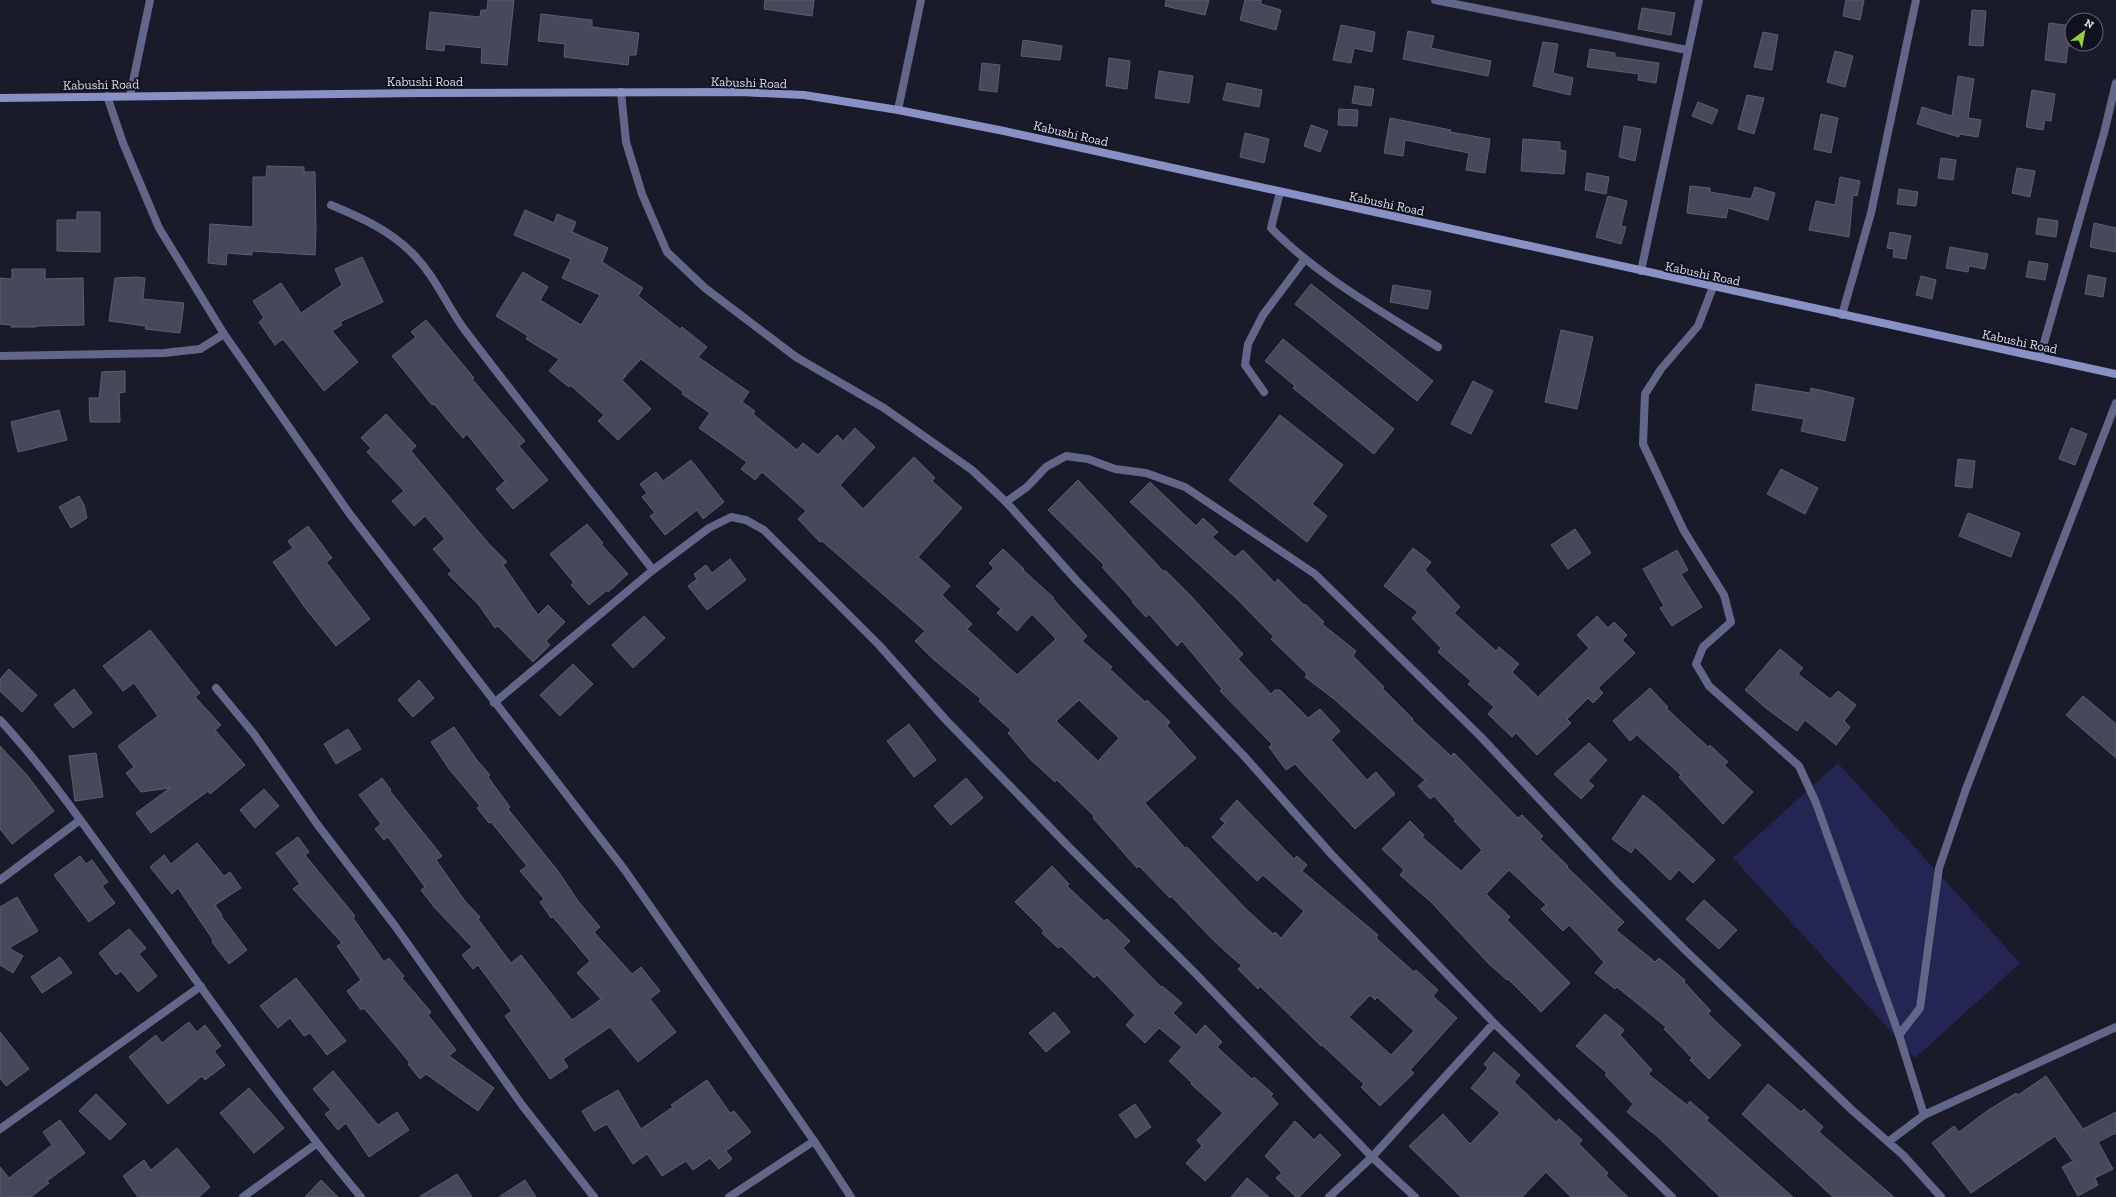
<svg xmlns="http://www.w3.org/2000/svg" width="2116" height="1197" font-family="'Zilla Slab',serif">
	<rect width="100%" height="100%" fill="#1a1b2a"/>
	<path fill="#242552" d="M1838,763L2020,963L1915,1058L1733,858Z"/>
	<path fill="#47495a" stroke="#5c5e70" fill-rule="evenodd" d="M488,0H514L507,65L481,63L482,48L445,44L444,51L426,49L430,12L480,17L481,10H487Z
		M765,0H814L812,16L764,9Z
		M1166,0H1209L1205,15L1165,6Z
		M1245,0H1261V4L1281,10L1276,30L1240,20Z
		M1846,0H1864L1860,20L1843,16Z
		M1642,8L1675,13L1671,35L1638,29Z
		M1972,10L1986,11L1983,46L1969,45Z
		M541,14L592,20V27L639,33L636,55H629L628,65L564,57L565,44L538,41Z
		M2049,23L2072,26V46H2068L2066,63L2045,60Z
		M1341,25L1375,32L1372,52L1354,48L1351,63L1333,60Z
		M1408,31L1434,36L1431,48L1491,61L1488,76L1403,59Z
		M1763,32L1778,35L1772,70L1754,67Z
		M1023,40L1062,46L1060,60L1021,56Z
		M1543,42L1558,44L1553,73L1573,78L1570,95L1533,86Z
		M1590,49L1615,53V57L1659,63L1656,83L1638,80L1639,74L1587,67Z
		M1835,51L1853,56L1845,87L1827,82Z
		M1109,58L1130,61L1127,89L1106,86Z
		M982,63L1000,65L997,92L979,90Z
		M1159,71L1193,76L1189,103L1155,98Z
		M1958,76L1974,79L1968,118L1981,120L1978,137L1959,134V137L1917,124L1922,107L1952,116Z
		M1227,83L1262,90L1259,107L1223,100Z
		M1355,86L1374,89L1371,106L1352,103Z
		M2032,90L2055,94L2051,121L2045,120L2043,130L2026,127Z
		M1747,95L1764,98L1754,134L1738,129Z
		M1698,102L1718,110L1712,124L1692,116Z
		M1339,109L1358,110L1357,126L1338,125Z
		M1821,114L1838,118L1831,153L1814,149Z
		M1390,118L1451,130L1450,132L1490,139L1485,173L1466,170L1469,153L1405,140L1403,156L1384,153Z
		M1311,125L1328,131L1320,152L1304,146Z
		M1624,126L1641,129L1635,161L1619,157Z
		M1245,133L1269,139L1264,163L1240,157Z
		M1523,139L1560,142V150L1566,151L1564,174L1521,171Z
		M1941,158L1956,160L1953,180L1938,178Z
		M267,166L304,167V172H315L316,231L315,255L252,251V255L227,253L226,265L208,263L210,224L253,227V177H266Z
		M2017,168L2035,171L2030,197L2012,193Z
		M1587,173L1609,177L1606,194L1585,190Z
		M1840,177L1860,181L1857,196L1853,195L1849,237L1809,230L1816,201L1835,205Z
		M1690,186L1710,188V192L1751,199L1755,187L1775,193L1768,220L1728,208L1726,218L1687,213Z
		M1899,189L1918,192L1916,206L1897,204Z
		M1608,196L1627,201L1621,226L1626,227L1621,244L1596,237Z
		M525,210L554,223L557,214L576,222L572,232L608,248L602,262L643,288L638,296L680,329L682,327L707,347L698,357L749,392L742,402L755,411L753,414L797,450L803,443L818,455L837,435L843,441L855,428L875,447L840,485L863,509L914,457L935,478L932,481L962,508L918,557L950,586L942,595L972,624L967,629L1017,675L1056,639L1032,614L1017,631L997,613L1001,609L976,586L994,568L989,563L1003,549L1024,569L1023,570L1054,598L1053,599L1087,636L1082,641L1112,667L1110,669L1145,702L1147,700L1170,722L1167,726L1196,758L1145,803L1185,848L1187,847L1246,909L1273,934L1275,932L1281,938L1304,911L1263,875L1257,881L1212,837L1225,823L1220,819L1237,800L1294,859L1297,856L1307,865L1302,871L1378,935L1376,938L1414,972L1416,970L1438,990L1433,996L1457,1018L1410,1070L1414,1073L1380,1106L1361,1087L1364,1084L1322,1045L1321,1046L1260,986L1258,989L1238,969L1242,966L1214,941L1171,896L1170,898L1139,866L1137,868L1093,818L1094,816L1057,780L1055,782L1030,759L1008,733L1011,730L979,701L981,699L933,659L915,641L925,631L822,541L820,542L798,519L806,511L762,472L755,480L741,469L747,462L699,428L710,413L682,394L683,392L641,359L626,375H624L626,376L622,380L651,409L618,440L598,421L604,415L570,385L569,387L549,371L559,359L526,339L528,336L496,316L523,272L548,287L540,300L581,325L600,295L562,278L571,259L514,235ZM1079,700L1119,738L1098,761L1056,721ZM1370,995L1375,1000L1377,997L1414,1031L1391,1055L1349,1017Z
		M77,212H100V252L57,251V220H77Z
		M2038,218L2058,221L2056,237L2036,234Z
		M2094,223L2116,228V252L2090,247Z
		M1890,232L1911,236L1906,259L1893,257L1894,249L1887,248Z
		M1950,247L1988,254L1985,269L1969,266L1968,272L1946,268Z
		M362,257L383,302L340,322L342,325L332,331L358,362L324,391L283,339L275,345L259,322L264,318L253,301L281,283L301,313L342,285L335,269Z
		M2029,261L2048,264L2045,280L2026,277Z
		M12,269H45V279L83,278L84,325L36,326V327H11V325L0,324V278L12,279Z
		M2088,275L2106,278L2103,297L2085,294Z
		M1921,276L1936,280L1932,299L1916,295Z
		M137,277L145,278L143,299L184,303L180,333L145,329L146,326L109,321L115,278Z
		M1311,284L1433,381L1417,401L1295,304Z
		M1393,285L1431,291L1428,309L1390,302Z
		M426,320L474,378L472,379L525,441L519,446L548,480L513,509L496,489L505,481L467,434L463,438L434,404L432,405L392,356L416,337L411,332Z
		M1561,330L1593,337L1577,409L1545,402Z
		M1283,339L1394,429L1374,454L1293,388L1295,386L1265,361Z
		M125,371V392L119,393L120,422H90L89,398H99L102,372Z
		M1473,381L1493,391L1471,434L1451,424Z
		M1756,384L1810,393L1811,388L1854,398L1845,441L1801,431L1804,419L1752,410Z
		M59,410L67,440L18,452L11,422Z
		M386,414L416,446L411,451L489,544L507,562L503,565L538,615L548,605L565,622L546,641L550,645L533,662L498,626L495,628L478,604L448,574L452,571L433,549L445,539L425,516L414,526L392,501L404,491L367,452L371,448L361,438Z
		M1280,415L1343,465L1312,504L1327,516L1307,542L1229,480Z
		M2071,428L2087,434L2075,465L2059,459Z
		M1958,459L1975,461L1972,488L1955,486Z
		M691,460L724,502L703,519L697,510L665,535L650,516L655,513L642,497L647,493L640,484L656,472L663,481Z
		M1781,469L1818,488L1805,514L1767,494Z
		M1078,480L1164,572L1165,570L1191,596L1225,634L1243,654L1238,659L1271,694L1275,690H1280L1308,718L1320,709L1340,731L1331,740L1367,780L1376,772L1395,794L1355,829L1295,764L1286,770L1269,747L1272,744L1220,691L1222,689L1182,641L1177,646L1149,614L1146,617L1132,602L1133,601L1102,567L1104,565L1048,510Z
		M1150,482L1196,526L1203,518L1218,532L1212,537L1235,557L1243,550L1275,583L1278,579L1304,605L1305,604L1324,622L1322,624L1356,651L1353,656L1384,687L1383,689L1413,719L1412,720L1451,756L1454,753L1518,818L1522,815L1543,836L1540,839L1568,866L1567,867L1624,922L1616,930L1655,962L1659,958L1685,980L1684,982L1711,1011L1708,1014L1741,1045L1709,1079L1690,1060L1692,1058L1664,1029L1666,1027L1617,987L1615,989L1595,973L1604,962L1569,925L1563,931L1541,909L1546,905L1509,870L1486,894L1510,917L1507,920L1570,983L1541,1012L1508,979L1507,980L1488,963L1431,902L1400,875L1404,870L1382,849L1410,821L1424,835L1422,837L1461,871L1482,850L1454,821L1456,820L1434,796L1430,799L1418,786L1425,780L1334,699L1305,677L1307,674L1271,639L1274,637L1236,598L1130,502Z
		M79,496L84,505L87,518L71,528L59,507Z
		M1968,513L2020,533L2011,557L1959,536Z
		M587,524L603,543L601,544L628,574L608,592L607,590L589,605L571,585L574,583L550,554Z
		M308,526L332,558L326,562L370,619L336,646L306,609L273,562L293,548L288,541Z
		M1575,529L1591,553L1568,569L1551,545Z
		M1413,548L1431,562L1425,570L1460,607L1454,613L1496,651L1499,647L1519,664L1512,672L1538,697L1589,648L1577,635L1597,616L1608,628L1614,622L1627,635L1622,640L1635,653L1598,688L1603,693L1593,703L1588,698L1567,719L1571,723L1537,755L1516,733L1512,737L1488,714L1494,707L1468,684L1471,681L1438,652L1441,648L1412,618L1418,612L1384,586Z
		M1677,550L1688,570L1681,574L1702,607L1672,626L1660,608L1664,606L1643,569Z
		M730,559L746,580L707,610L688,586L697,579L694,574L706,565L712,573Z
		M644,616L665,638L633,668L612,645Z
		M150,630L200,693L195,697L221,725L215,730L245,765L210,794L208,791L151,833L136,813L170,788L141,792L126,773L134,767L118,746L158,716L134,683L123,691L103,666Z
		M1780,649L1803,668L1798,674L1830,699L1838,691L1856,705L1844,721L1850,727L1836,745L1805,720L1797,731L1767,709L1745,690Z
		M573,664L593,684L560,716L540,695Z
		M9,669L37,695L22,712L0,691V679Z
		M419,680L434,698L413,717L398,700Z
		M1650,688L1668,707L1666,708L1708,747L1710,745L1728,762L1724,765L1753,792L1723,824L1679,777L1681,775L1637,735L1630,741L1613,721Z
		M74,689L92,713L73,728L54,705Z
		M2083,696L2116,724V758L2066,715Z
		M909,724L936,760L914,777L887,741Z
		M454,727L476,759L490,775L488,777L510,807L508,809L558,871L578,901L600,927L594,932L632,974L641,967L660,991L650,999L676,1032L638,1062L610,1027L563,1059L568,1067L550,1079L505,1016L512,1011L478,965L473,969L462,955L472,947L434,907L421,890L425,887L388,837L384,840L375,829L381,824L359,795L382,778L391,790L390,791L442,856L436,860L465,901L480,917L478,919L511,963L521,955L572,1020L601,999L577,973L590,961L553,917L551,918L540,902L544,899L520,871L527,866L491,822L489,823L477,808L480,806L449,769L431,742Z
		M348,729L361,749L336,764L324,744Z
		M1589,743L1607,760L1588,781L1594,786L1581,799L1554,774Z
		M0,746L27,775L54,811L12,844L0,829Z
		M96,753L103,797L75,801L69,756Z
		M966,778L983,798L951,825L934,806Z
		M264,789L279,806L255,828L240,810Z
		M1643,795L1656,805L1715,860L1693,883L1679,870L1670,880L1635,847L1631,853L1612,839Z
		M298,837L309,852L305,855L355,916L353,918L384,962L389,958L404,976L402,978L431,1012L428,1015L456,1050L449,1056L494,1088L478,1111L426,1074L420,1079L408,1064L410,1063L364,1008L361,1010L347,991L361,980L337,946L342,943L293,889L300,884L276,853Z
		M197,843L224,876L230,872L241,888L215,905L222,915L221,916L247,950L229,964L212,942L213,940L178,888L172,894L150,867L164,855L171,864Z
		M80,856L86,864L92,860L108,882L102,886L115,903L89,922L54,875Z
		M1052,866L1069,884L1067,886L1104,921L1107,919L1130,941L1123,948L1161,987L1162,986L1182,1003L1173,1013L1196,1035L1205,1025L1222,1042L1217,1047L1252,1079L1254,1077L1273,1094L1271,1096L1278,1104L1205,1181L1186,1163L1202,1146L1197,1140L1223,1113L1191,1084L1192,1083L1169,1061L1182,1047L1159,1028L1145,1043L1126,1025L1135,1015L1097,975L1094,978L1061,946L1058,948L1042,933L1044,931L1015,902Z
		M17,897L38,931L9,948L23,956L13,973L0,965V907Z
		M1704,900L1737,930L1719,949L1686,919Z
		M129,929L146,948L139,954L157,976L138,992L121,971L116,975L99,953Z
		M60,957L72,973L42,993L31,977Z
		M296,978L346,1041L327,1055L310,1033L304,1036L290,1018L278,1028L260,1006Z
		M1054,1012L1070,1032L1046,1052L1029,1033Z
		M1605,1014L1624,1030L1620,1035L1652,1070L1648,1074L1687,1105L1690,1101L1709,1118L1706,1120L1793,1197H1720L1658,1137L1627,1112L1633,1104L1605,1075L1607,1073L1576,1046Z
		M189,1022L197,1032L205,1025L221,1046L214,1051L225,1065L205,1080L202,1076L168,1104L129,1057L156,1035L162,1043Z
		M0,1032L29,1069L6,1086L0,1078Z
		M1494,1052L1520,1075L1514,1082L1556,1122L1559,1119L1582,1140L1579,1144L1608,1173L1606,1176L1628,1197H1571L1546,1172L1522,1197H1461L1409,1146L1443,1114L1470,1144L1500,1113L1471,1088L1488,1068L1484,1064Z
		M333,1071L378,1125L397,1112L409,1130L369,1157L346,1123L338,1130L325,1114L331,1110L313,1089Z
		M2046,1076L2083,1129L2116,1112V1133L2098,1142L2113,1169L2095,1178L2098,1185L2078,1196L2062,1167L2073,1161L2055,1136L1971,1193L1932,1143L1954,1126L1959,1132L1987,1111L2016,1093L2018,1095Z
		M707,1080L730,1113L734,1111L751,1132L726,1151L732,1159L719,1169L710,1158L693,1170L686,1161L662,1176L647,1154L633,1164L607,1124L594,1131L582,1111L618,1090L641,1129L673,1107L671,1105Z
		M1768,1084L1801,1112L1804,1109L1823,1127L1819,1132L1894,1197H1833L1742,1114Z
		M249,1088L284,1128L254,1153L220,1113Z
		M96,1094L126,1124L110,1140L79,1111Z
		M1135,1104L1151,1127L1136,1138L1119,1115Z
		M60,1120L85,1153L47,1181L49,1183L31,1197H0V1167L9,1178L52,1145L43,1132Z
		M1295,1121L1314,1140L1320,1134L1341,1155L1299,1197H1296L1276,1178L1282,1173L1265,1156Z
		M177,1148L210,1187L199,1197H138L123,1176L144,1160L151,1170Z
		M457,1174L472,1197H419Z
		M1247,1178L1269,1197H1231Z
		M321,1180L338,1197H305Z
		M525,1180L536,1197H499Z"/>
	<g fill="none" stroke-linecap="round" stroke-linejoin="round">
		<path stroke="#626688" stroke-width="8" d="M1280,192L1271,228C1319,277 1381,311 1438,347
			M1264,392L1245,365L1248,344L1263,315L1305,259"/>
		<path stroke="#626688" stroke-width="8" d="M1435,0L1687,50
			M621,92L626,142L642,194L667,252L705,288L796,357L884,408L972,470L1006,502
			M130,96L150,0
			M898,110L921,0
			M331,205C360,217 389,230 411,252C434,274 446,304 464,329C526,411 590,490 653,570
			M1641,271L1699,0
			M1713,287L1698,326L1661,369L1645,394L1643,444L1684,531L1724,595L1731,622L1703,647L1696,664L1709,686L1799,766L1816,803L1899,1035L1924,1115
			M1842,315L1871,213L1916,0
			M0,356L164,353L200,349L224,334
			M2040,357L2104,133L2116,83
			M216,688L254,734L317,824L395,926L522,1105L594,1197
			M494,703L653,570L709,528L731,517L746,520L764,530L879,645L945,719L1068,846L1196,974L1372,1157L1415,1197
			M0,720C48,772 88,831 129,887C205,992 278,1098 361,1197
			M0,880L80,820
			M1899,1035L1920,1008L1939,868L1966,789L2116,403
			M0,1129L201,986
			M1888,1142L1924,1115L2116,1027
			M243,1197L316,1144
			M729,1197L814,1141
			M1329,1197L1372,1157L1494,1023
			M1672,1197L1494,1023L1332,855L1244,756L1077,581L1006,502L1027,487L1046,467L1066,456L1088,459L1115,469L1146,473L1185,487L1315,574L1481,737L1616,881L1685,950L1853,1111L1903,1155L1941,1197"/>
		<path stroke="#626688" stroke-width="8" d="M107,96L123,143L159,228L224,334L349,513L624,869L814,1141L851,1197"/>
		<path stroke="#8a90c6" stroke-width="8" d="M0,98L423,93L740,92L804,95L898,110L1004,131L2116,374"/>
	</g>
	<g text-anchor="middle" stroke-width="4" stroke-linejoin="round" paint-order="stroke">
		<g font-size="13" fill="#dcdee8" stroke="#111220">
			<text x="425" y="86">Kabushi Road</text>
			<text transform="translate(749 82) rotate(2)" y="5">Kabushi Road</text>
			<text transform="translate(101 84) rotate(-1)" y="5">Kabushi Road</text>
			<text transform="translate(1071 133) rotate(13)" y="5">Kabushi Road</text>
			<text transform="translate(1387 203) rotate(12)" y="5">Kabushi Road</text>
			<text transform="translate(1703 273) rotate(12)" y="5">Kabushi Road</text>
			<text transform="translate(2020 341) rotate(12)" y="5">Kabushi Road</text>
		</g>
	</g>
	<g transform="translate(2084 32) rotate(32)"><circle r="19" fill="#111220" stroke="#626470"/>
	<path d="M0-3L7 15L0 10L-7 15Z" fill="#93cd3d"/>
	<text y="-6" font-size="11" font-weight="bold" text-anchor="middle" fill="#dcdee8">N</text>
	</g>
</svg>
